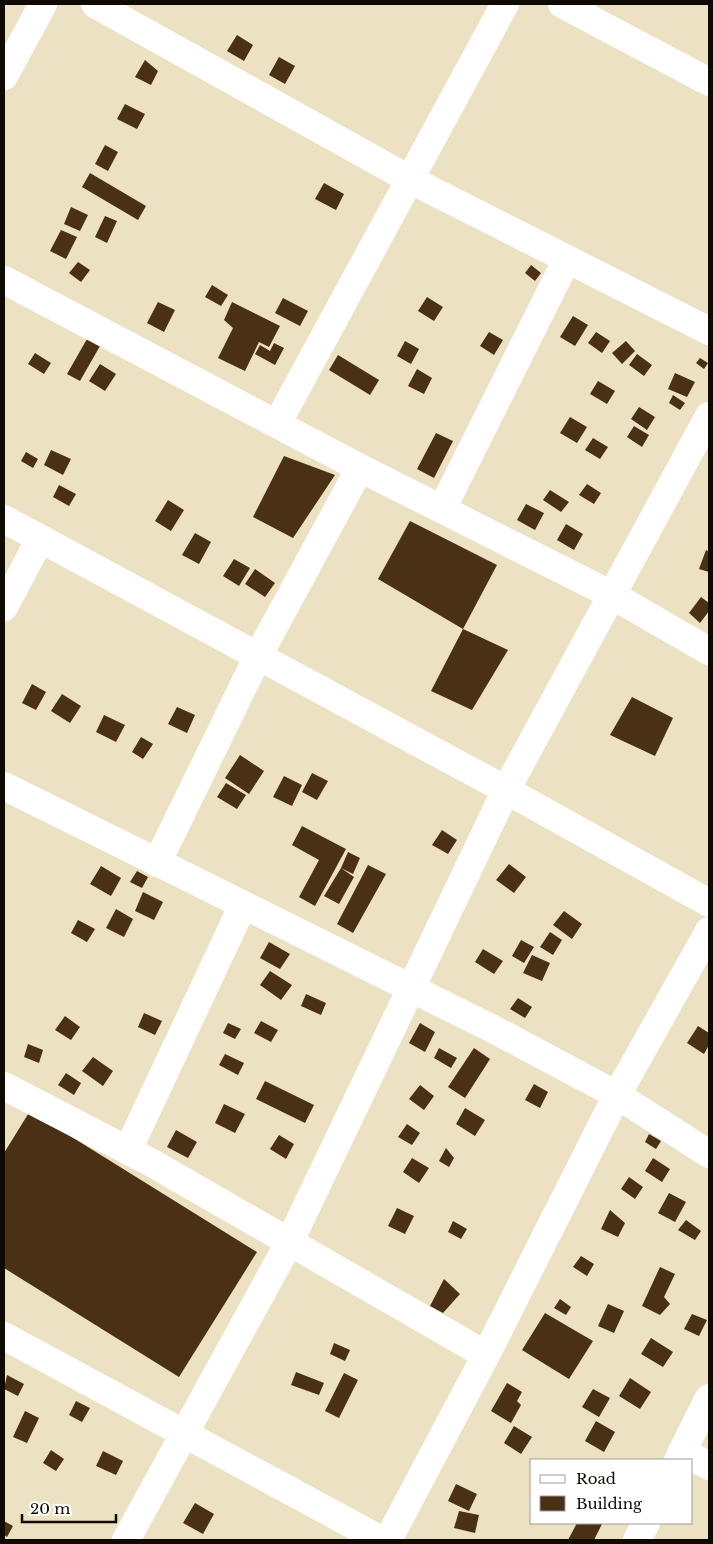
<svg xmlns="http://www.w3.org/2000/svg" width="713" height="1544" font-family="'Libre Baskerville',serif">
	<rect width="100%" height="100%" fill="#ece1c2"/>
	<path fill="#4a3015" d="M237,35L253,45L244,61L227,51Z
		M279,57L295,66L285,84L269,75Z
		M145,60L158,71L151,85L135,77Z
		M125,104L145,114L137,129L117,119Z
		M105,145L118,152L108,171L95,164Z
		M90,173L146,206L138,220L82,187Z
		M324,183L344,194L336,210L315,199Z
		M71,207L88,215L80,231L64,224Z
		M105,216L117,221L107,243L95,237Z
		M61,230L77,237L66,259L50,251Z
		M78,262L90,270L81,282L69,273Z
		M531,265L541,273L535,281L525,273Z
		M212,285L228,295L221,306L205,297Z
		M427,297L443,307L434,321L418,311Z
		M283,298L308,311L300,326L275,313Z
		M158,302L175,310L164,332L147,323Z
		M232,302L280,326L269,347L259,342L245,371L218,358L233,328L224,320Z
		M573,316L588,325L575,346L560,337Z
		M489,332L503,340L494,355L480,346Z
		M596,332L610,341L602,353L588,343Z
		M87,339L100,346L80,381L67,374Z
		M405,341L419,349L411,364L397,356Z
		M626,341L635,351L622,364L612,353Z
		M274,343L284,348L275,365L255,354L260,345L270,351Z
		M35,353L51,363L44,374L28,364Z
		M637,354L652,365L644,376L629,365Z
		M338,355L379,380L370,395L329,370Z
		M700,358L708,363L704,369L696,363Z
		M100,364L116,374L105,391L89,381Z
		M417,369L432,378L424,394L408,386Z
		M675,373L695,382L687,397L668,389Z
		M598,381L615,391L607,404L590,394Z
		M673,395L685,403L680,410L669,403Z
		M639,407L655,417L647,430L631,419Z
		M570,417L587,427L577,443L560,433Z
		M634,426L649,435L642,447L627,437Z
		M436,433L453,441L434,478L417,469Z
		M593,438L608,447L600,459L585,450Z
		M51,450L71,459L63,475L44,465Z
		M26,452L38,459L33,468L21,461Z
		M284,456L335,475L293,538L253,517Z
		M587,484L601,493L594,504L579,495Z
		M59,485L76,494L69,506L53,497Z
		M550,490L569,502L561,512L543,500Z
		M168,500L184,510L171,531L155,521Z
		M526,504L544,513L535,530L517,520Z
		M410,521L497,565L463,629L378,579Z
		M566,524L583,534L574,550L557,540Z
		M195,533L211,542L199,564L182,555Z
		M706,550L709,552V572L699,569Z
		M234,559L250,568L239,586L223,576Z
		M255,569L275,583L265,597L245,584Z
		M701,597L709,603V611L700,623L689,613Z
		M463,629L508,650L472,710L431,691Z
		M32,684L46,692L36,710L22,703Z
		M62,694L81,706L70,723L51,711Z
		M632,697L673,718L655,756L610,735Z
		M177,707L195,715L187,733L168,724Z
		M104,715L125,725L116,742L96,732Z
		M141,737L153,744L143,759L132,752Z
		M240,755L264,771L249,794L225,778Z
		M312,773L328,781L317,800L302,792Z
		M284,776L302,785L292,806L273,797Z
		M226,783L246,795L237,809L217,797Z
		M302,826L346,849L315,906L299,897L319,860L292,845Z
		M442,830L457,840L448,854L432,845Z
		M348,852L360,858L353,874L341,868Z
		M509,864L526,877L514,893L496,880Z
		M368,865L386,874L353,933L337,924Z
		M101,866L121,878L111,896L90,884Z
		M341,868L354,877L339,904L324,896Z
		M137,871L148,877L142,888L130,882Z
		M143,892L163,902L154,920L135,911Z
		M116,909L133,919L124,937L106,928Z
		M564,911L582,924L572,939L553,925Z
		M78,920L95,929L87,942L71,933Z
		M550,932L562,940L553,955L540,947Z
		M521,940L534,947L524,963L512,956Z
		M269,942L290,954L280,969L260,958Z
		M483,949L503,961L494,974L475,962Z
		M532,955L550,963L542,981L523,973Z
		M270,971L292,985L281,1000L260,985Z
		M306,994L326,1003L321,1015L301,1006Z
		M518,998L532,1007L525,1018L510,1009Z
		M144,1013L162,1021L155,1035L138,1027Z
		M65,1016L80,1027L71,1040L55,1030Z
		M261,1021L278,1030L271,1042L254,1033Z
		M228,1023L241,1029L235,1039L223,1033Z
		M420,1023L435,1032L425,1052L409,1043Z
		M698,1026L709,1033V1045L704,1054L687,1043Z
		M28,1044L43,1050L39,1063L24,1057Z
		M439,1048L457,1058L451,1068L434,1058Z
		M474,1048L490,1059L465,1098L448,1087Z
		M225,1054L244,1063L238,1075L219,1065Z
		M93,1057L113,1071L103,1086L82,1071Z
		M66,1073L81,1083L74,1095L58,1085Z
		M265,1081L314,1105L305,1123L256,1099Z
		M534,1084L548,1092L540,1108L525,1100Z
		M420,1085L434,1096L424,1110L409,1099Z
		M224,1104L245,1114L235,1133L215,1123Z
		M465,1108L485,1120L475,1136L456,1124Z
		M30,1111L257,1252L179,1377L4,1268V1153Z
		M407,1124L420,1133L412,1145L398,1137Z
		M176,1130L197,1142L188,1158L167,1147Z
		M649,1134L661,1141L656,1149L645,1142Z
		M279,1135L294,1144L286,1159L270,1149Z
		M446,1148L454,1158L449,1167L439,1161Z
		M412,1158L429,1168L419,1183L403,1172Z
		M653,1158L670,1169L662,1182L645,1171Z
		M629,1177L643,1187L635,1199L621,1189Z
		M669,1193L686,1202L675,1222L658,1213Z
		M397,1208L414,1216L405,1234L388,1226Z
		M610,1210L625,1223L618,1237L601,1229Z
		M686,1220L701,1231L695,1240L678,1230Z
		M453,1221L467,1229L461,1239L448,1232Z
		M581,1256L594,1264L587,1276L573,1267Z
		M660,1267L675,1274L664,1297L670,1304L660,1315L642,1306Z
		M444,1279L460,1294L443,1313L430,1306Z
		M560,1299L571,1307L566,1315L554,1308Z
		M608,1304L624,1311L614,1333L598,1326Z
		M545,1313L593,1341L569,1379L522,1350Z
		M692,1314L707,1320L699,1336L684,1329Z
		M651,1338L673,1352L663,1367L641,1354Z
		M334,1343L350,1350L345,1361L330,1354Z
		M296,1372L324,1383L319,1395L291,1385Z
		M344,1373L358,1380L339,1418L325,1411Z
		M7,1375L24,1384L18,1396L4,1389Z
		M630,1378L651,1392L640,1409L619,1396Z
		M507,1383L522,1392L517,1401L521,1405L511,1423L491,1411Z
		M593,1389L610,1398L599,1417L582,1407Z
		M76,1401L90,1408L82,1422L69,1415Z
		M25,1411L39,1418L27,1443L13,1437Z
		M596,1421L615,1432L604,1452L585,1441Z
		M514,1426L532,1437L521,1454L504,1443Z
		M51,1450L64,1459L56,1471L43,1463Z
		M103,1451L123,1461L116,1475L96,1466Z
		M456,1484L477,1494L469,1511L448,1501Z
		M195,1503L214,1514L203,1534L183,1523Z
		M459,1511L479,1515L475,1533L454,1528Z
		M4,1521L13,1526L7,1537L4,1535Z
		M577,1523H600L602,1524L594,1540H568Z"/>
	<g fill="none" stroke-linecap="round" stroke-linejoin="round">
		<path stroke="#fff" stroke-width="28" d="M95,4L409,179L709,331
			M562,4L709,82
			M4,76L43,4
			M4,280L360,468L610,594L709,651
			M277,424L505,4
			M442,509L567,259
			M4,519L506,790L709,903
			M4,607L40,539
			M4,786L493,1029L617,1095L709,1154
			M157,863L258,656L360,468
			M4,1086L152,1163L486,1355
			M128,1150L243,905
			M4,1336L381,1540
			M682,1451L709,1466
			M678,1460L709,1398
			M126,1540L290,1241L506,790L709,416
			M388,1540L486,1355L617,1095L709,931
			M637,1540L646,1523"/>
	</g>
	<rect width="713" height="1544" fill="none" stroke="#0f0b03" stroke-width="10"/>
	<rect x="530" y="1459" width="162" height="65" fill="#ffffff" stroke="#9f9d9a"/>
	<rect x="540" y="1475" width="25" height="8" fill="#ffffff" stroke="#9f9d9a"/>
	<text x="576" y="1484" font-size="15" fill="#0f0b03">Road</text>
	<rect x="540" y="1496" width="25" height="15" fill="#4a3015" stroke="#9f9d9a"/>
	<text x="576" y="1509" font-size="15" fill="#0f0b03">Building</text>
	<path d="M22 1514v8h94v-8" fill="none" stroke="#0f0b03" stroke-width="2.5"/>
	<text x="30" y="1514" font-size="15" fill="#0f0b03" stroke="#ffffff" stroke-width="4" paint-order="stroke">20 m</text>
</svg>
